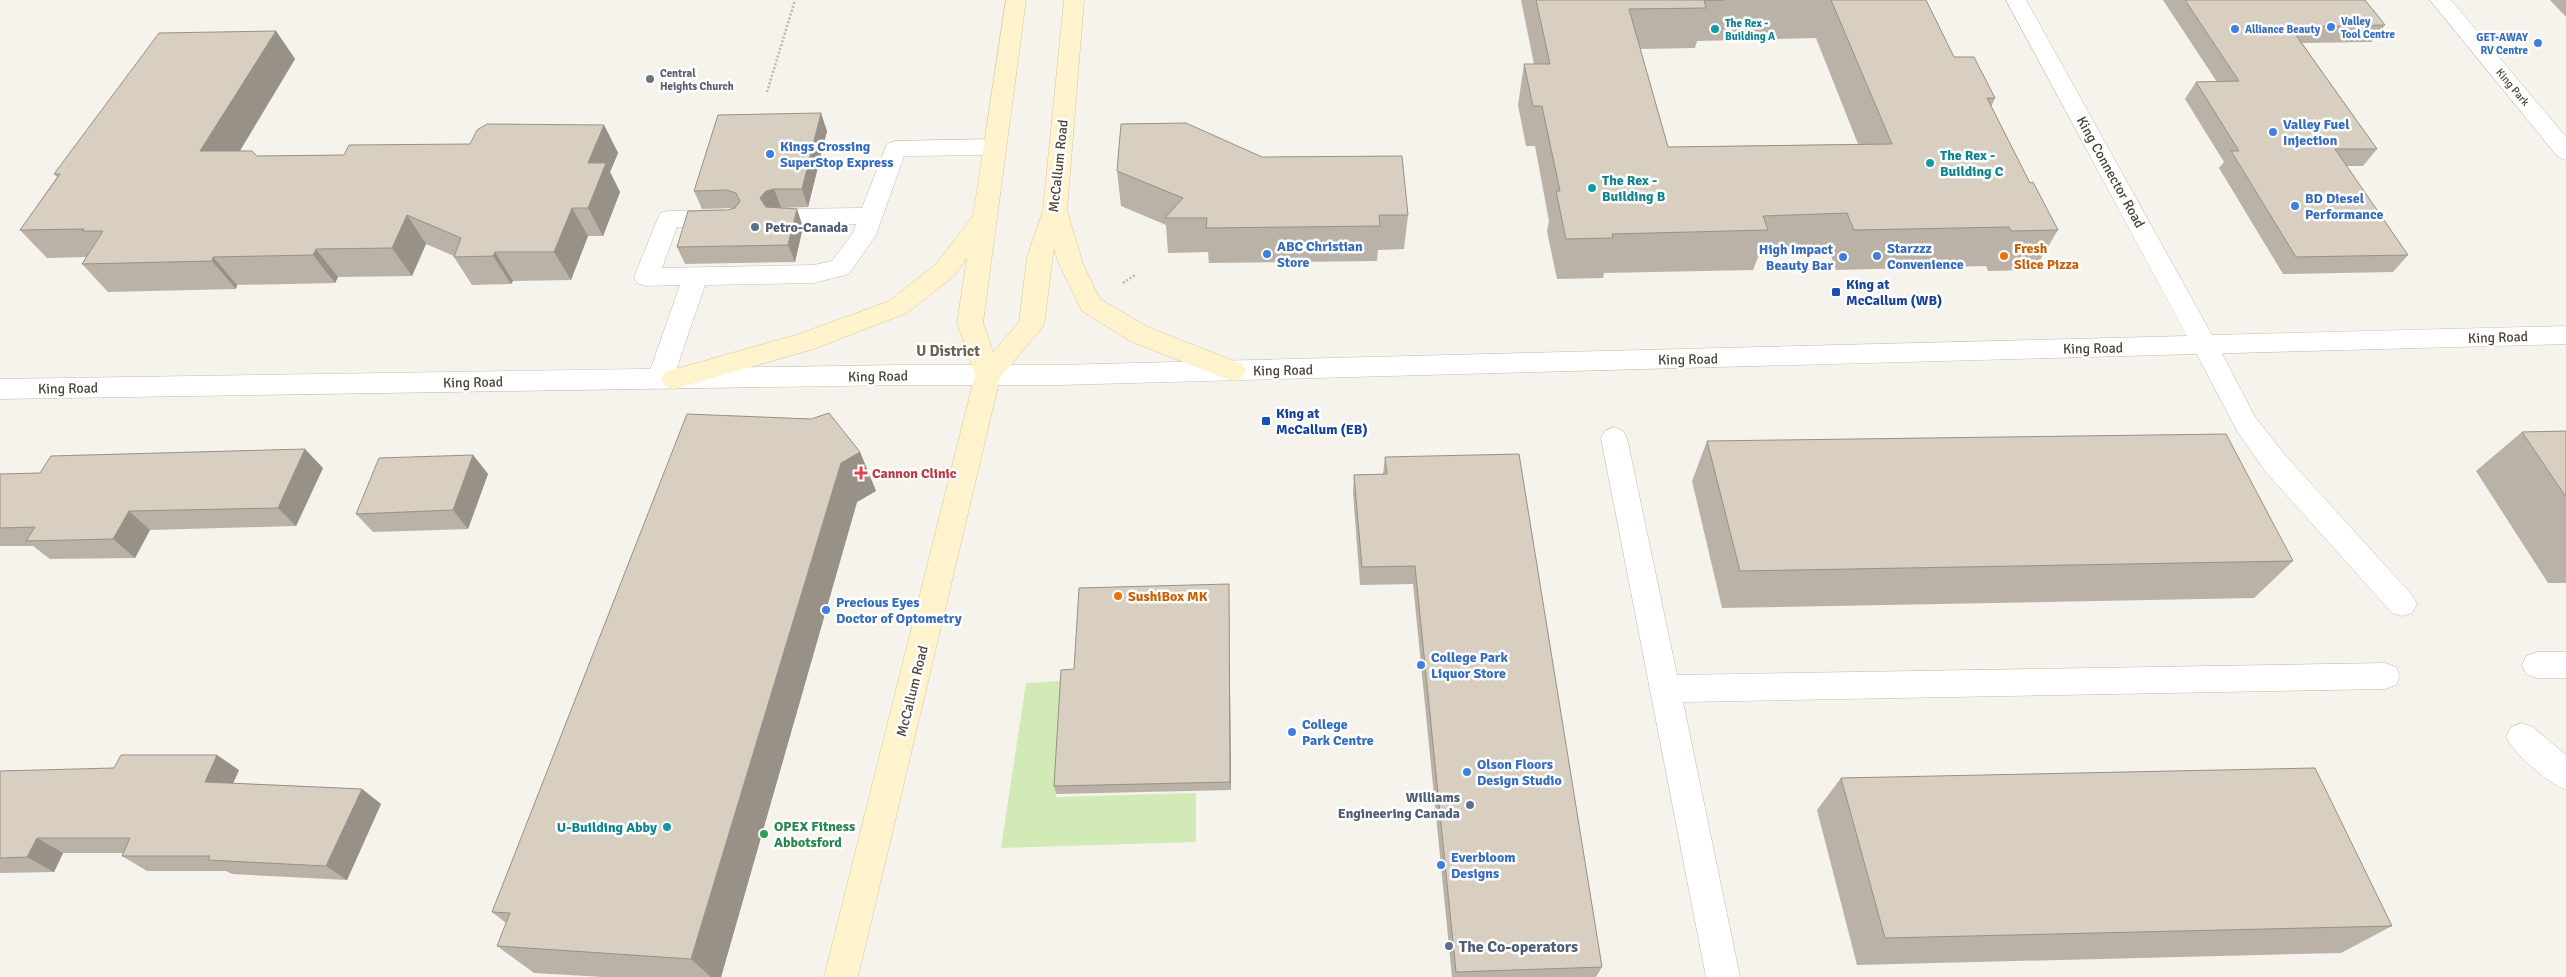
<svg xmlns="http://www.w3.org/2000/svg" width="2566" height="977" font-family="Signika,sans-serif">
	<rect width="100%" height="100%" fill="#f6f3ec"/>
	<path fill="#d2eab5" d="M1062,681L1056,797L1196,793V842L1001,848L1026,683Z"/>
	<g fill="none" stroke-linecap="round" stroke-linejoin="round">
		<g stroke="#c2bbae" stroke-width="1">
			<path id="service" d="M2430,0H2451L2566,137V160L2558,157Z
				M995,139L1003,142L1006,147L1003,152L995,155L904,156L876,235L849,274L814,283L705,285L673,379L669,386L660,389L651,386L647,379L680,285L646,286L637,283L634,277L660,213L668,211L722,210L730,212L734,218L730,224L722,226L677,227L662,268L814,265L832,261L853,233L856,224L781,225L773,223L769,217L773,211L781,209L862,208L887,144L895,141Z
				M2205,335L2214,338L2255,417L2285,455L2412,595L2417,604L2412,613L2402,616L2392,613L2265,471L2237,431L2192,345L2196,338Z
				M1614,427L1623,431L1627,438L1677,675L2385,663L2396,667L2400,676L2396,685L2385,689L1683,702L1740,977H1706L1601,438L1605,431Z
				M2537,652H2566V678H2537L2526,674L2522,665L2526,656Z
				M2522,723L2533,727L2566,755V790C2547,782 2515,755 2506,737L2511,727Z"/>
		</g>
		<g stroke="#c2bbae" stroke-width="1">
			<path id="tertiary" d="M2006,0H2026L2212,335L2566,326V344L1058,385H900L0,399V379L900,365H1058L2187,336Z"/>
		</g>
		<g stroke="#d6c79b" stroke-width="1">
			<path id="secondary" d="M1006,0H1026L983,323L993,352L1019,322L1027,257L1043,210L1064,0H1084L1067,210L1083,264L1100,299L1148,327L1242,364L1246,371L1242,378L1233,381L1224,378L1130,341L1082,311L1059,264L1054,248L1044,325L1000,378L858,977H824L975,375L957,323L967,258L954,276L907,313L814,349L674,389L665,386L661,379L665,372L799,334L889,301L936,264L973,216Z"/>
		</g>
		<path stroke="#c4b79f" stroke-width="2.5" stroke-dasharray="2 2" stroke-linecap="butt" d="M767,92L795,0
			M1123,283L1135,275"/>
		<use href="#service" fill="#fff" fill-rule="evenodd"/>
		<use href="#tertiary" fill="#fff" fill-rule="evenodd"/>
		<use href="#secondary" fill="#fff3cd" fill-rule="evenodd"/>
	</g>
	<path fill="#bab2a6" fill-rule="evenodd" d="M1521,0H1926L1954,57L1995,98L1991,107L2030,183L2058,230L2034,270L1988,271L1986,266L1836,270L1830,253L1759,255L1753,270L1604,273L1603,278L1557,279L1547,231L1549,221L1535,146H1526L1518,105L1524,64H1534ZM1816,38L1858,144L1668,147L1640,49L1695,48L1697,41Z
		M2163,0H2365L2385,25L2372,42L2302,43L2377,149L2363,166H2346L2408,255L2393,272L2283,274L2219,168L2224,162L2185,99L2196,82H2217Z
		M2550,0H2566V17Z
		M276,31L295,59L240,151L257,156L344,155L470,144L604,125L618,153L610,172L620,192L603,236H588L571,280L513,281L511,284L472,285L454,257V256L426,244L412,276L338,277L335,283L237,285L236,289L108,292L82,264L86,257L47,258L20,230L57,177L54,174Z
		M827,131L808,207L778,208L803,227L795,262L685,264L677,247L727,210L734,208L702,209L694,191Z
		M1262,157L1408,215L1404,249L1378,250L1377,261L1209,263L1208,252L1168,253L1166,225L1121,206L1117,171Z
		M2566,431V583H2548L2476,471L2522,432Z
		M1707,441L2293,561L2254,598L1722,608L1692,481Z
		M860,452L876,491L857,502L721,977H603L534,973L497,946L506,923L492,912Z
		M473,455L488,474L468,529L373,532L356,514Z
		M1385,457L1602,967L1596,977H1452L1413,584L1360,585L1353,493L1354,475L1383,474Z
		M323,468L296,526L150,530L135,558L50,559L33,546H0V474Z
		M1229,584L1231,790L1056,794L1054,786L1074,669Z
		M239,770L233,783L362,789L381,804L347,880L232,874L226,871H147L122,856L123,853H63L54,872L0,873V771Z
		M1841,778L2392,926L2341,953L1857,965L1817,810Z"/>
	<path fill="#979187" d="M276,31L295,59L222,180L200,151Z
		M821,113L827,131L808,207L802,189Z
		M604,125L618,153L610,172L620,192L603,236L588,208V163Z
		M774,189L781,207L773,209L767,216L760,198L766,191Z
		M572,208L588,236L571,280L554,252Z
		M797,209L803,227L795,262L788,245Z
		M407,215L426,244L412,276L392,248Z
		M316,249L338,277L335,283L313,255Z
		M495,252L513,281L511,284L493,256Z
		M213,257L237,285L236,289L212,261Z
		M305,449L323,468L296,526L278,508Z
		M860,452L876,491L857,502L721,977H711L691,959L841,463Z
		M473,455L488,474L468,529L453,510Z
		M129,511L150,530L135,558L113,539Z
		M1229,584V593L1231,790L1230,782Z
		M217,755L239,770L227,797L205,782Z
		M362,789L381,804L347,880L326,866Z
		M37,838L63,853L54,872L27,857Z"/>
	<path fill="#d8cfc1" stroke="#979187" d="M1536,0H1723H1704L1706,8L1629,9L1668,147L1892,144L1831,0H1926L1954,57H1974L1995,98H1987L2030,183L2033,182L2058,230L2011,231L2009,227L1854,230L1847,213L1763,216L1768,230L1612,234L1613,238L1566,239L1556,191H1560L1542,106H1533L1524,64H1550Z
		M2185,0H2365L2385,25L2290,27L2377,149H2335L2408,255L2296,257L2231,151H2239L2196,82L2239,81Z
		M276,31L200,151H252L257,156L344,155L349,145L470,144L477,130L487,124L604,125L588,163H606L588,208H572L554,252H495L493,256L454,257L461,238L407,215L392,248L316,249L313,255L213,257L212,261L82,264L103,231H82L84,229L20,230L60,174H54L159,33Z
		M821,113L802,189H774L766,191L760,198L766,207L797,209L788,245L677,247L688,211L727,210L735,208L740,201L736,193L727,190L694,191L718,115Z
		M1186,123L1262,157L1402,156L1408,215H1379L1380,226L1206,228L1207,218H1165L1183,198L1117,171L1121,124Z
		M829,413L860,452L841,463L691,959L497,946L510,913L492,912L687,414L811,419Z
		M2566,431V497L2522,432Z
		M2226,434L2293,561L1740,571L1707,441Z
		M305,449L278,508L129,511L113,539L26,541L35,527L0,528V474L40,473L51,456Z
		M1519,454L1602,967L1456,972L1415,566L1362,567L1354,475L1387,474L1385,457Z
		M473,455L453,510L356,514L379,458Z
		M1229,584L1230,782L1054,786L1061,670L1074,669L1079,588Z
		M121,755H217L205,782L362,789L326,866L208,860L210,856H122L130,838H37L27,857L0,858V771L114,768Z
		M2315,768L2392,926L1885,938L1841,778Z"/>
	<g fill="#3f7fe0" stroke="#fff" stroke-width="2">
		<circle cx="2331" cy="27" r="5"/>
		<circle cx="2235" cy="29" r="5"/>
		<circle cx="2538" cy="43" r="5"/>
		<circle cx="2273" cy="132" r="5"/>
		<circle cx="770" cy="154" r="5"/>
		<circle cx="2295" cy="206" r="5"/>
		<circle cx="1267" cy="254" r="5"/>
		<circle cx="1877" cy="256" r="5"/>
		<circle cx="1843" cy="257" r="5"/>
		<circle cx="826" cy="610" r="5"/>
		<circle cx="1421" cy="665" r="5"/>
		<circle cx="1292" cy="732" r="5"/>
		<circle cx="1467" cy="772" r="5"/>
		<circle cx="1441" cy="865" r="5"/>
	</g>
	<g fill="#0f9aa8" stroke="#fff" stroke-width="2">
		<circle cx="1715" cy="29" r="5"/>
		<circle cx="1930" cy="163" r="5"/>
		<circle cx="1592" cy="188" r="5"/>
		<circle cx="667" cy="827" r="5"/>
	</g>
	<circle fill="#6b7280" stroke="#fff" stroke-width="2" cx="650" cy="79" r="5"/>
	<g fill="#5c6f8a" stroke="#fff" stroke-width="2">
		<circle cx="755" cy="227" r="5"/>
		<circle cx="1470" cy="805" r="5"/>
		<circle cx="1449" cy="946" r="5"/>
	</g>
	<g fill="#e8710a" stroke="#fff" stroke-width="2">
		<circle cx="2004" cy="256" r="5"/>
		<circle cx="1118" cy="596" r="5"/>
	</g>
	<g fill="#1a4fb4" stroke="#fff" stroke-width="2">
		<rect x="1831" y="287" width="10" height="10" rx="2.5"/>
		<rect x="1261" y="416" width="10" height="10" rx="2.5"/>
	</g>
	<path fill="#e0444e" stroke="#fff" stroke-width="2" d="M858.5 465.5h5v5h5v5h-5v5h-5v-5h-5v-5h5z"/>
	<circle fill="#2e9e5b" stroke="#fff" stroke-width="2" cx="764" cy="834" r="5"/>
	<g text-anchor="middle" stroke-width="5" stroke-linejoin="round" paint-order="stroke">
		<g font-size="11" font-weight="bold" fill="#366cbe" stroke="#fff" text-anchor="start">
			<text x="2341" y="25">Valley<tspan x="2341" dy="13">Tool Centre</tspan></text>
			<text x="2245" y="33">Alliance Beauty</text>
			<text x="2528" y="41" text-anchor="end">GET-AWAY<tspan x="2528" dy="13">RV Centre</tspan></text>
		</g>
		<g font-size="11" font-weight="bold" fill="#0d838f" stroke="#fff" text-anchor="start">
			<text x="1725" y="27">The Rex -<tspan x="1725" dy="13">Building A</tspan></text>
		</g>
		<g font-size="11" font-weight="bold" fill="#5b616d" stroke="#fff" text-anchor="start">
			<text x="660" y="77">Central<tspan x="660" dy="13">Heights Church</tspan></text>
		</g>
		<g font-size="11" fill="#4b4439" stroke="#fff">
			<text transform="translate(2513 87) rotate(50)" y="4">King Park</text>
		</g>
		<g font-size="14" font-weight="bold" fill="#366cbe" stroke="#fff" text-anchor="start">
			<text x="2283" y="129">Valley Fuel<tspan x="2283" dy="16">Injection</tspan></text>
			<text x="780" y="151">Kings Crossing<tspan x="780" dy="16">SuperStop Express</tspan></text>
			<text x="2305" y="203">BD Diesel<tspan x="2305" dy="16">Performance</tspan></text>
			<text x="1277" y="251">ABC Christian<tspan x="1277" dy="16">Store</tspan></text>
			<text x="1887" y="253">Starzzz<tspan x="1887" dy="16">Convenience</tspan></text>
			<text x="1833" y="254" text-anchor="end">High Impact<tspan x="1833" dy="16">Beauty Bar</tspan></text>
			<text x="836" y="607">Precious Eyes<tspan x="836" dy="16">Doctor of Optometry</tspan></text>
			<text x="1431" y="662">College Park<tspan x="1431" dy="16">Liquor Store</tspan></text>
			<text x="1302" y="729">College<tspan x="1302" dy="16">Park Centre</tspan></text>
			<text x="1477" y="769">Olson Floors<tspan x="1477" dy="16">Design Studio</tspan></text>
			<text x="1451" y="862">Everbloom<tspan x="1451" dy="16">Designs</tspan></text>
		</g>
		<g font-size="14" font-weight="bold" fill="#0d838f" stroke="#fff" text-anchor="start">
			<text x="1940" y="160">The Rex -<tspan x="1940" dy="16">Building C</tspan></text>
			<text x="1602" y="185">The Rex -<tspan x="1602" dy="16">Building B</tspan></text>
			<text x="657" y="832" text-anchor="end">U-Building Abby</text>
		</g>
		<g font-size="14" fill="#4b4439" stroke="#fff">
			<text transform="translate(1058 166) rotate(-84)" y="5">McCallum Road</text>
			<text transform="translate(2111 172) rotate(61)" y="5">King Connector Road</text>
			<text transform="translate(2498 337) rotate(-2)" y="5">King Road</text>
			<text transform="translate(2093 348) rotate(-1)" y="5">King Road</text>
			<text transform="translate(1688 359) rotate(-1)" y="5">King Road</text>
			<text transform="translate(1283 370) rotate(-1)" y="5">King Road</text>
			<text transform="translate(878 376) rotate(-1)" y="5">King Road</text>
			<text transform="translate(473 382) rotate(-1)" y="5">King Road</text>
			<text transform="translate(68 388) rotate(-1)" y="5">King Road</text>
			<text transform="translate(912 691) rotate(-76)" y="5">McCallum Road</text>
		</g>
		<g font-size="14" font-weight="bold" fill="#4e5e75" stroke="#fff" text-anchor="start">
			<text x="765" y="232">Petro-Canada</text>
			<text x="1460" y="802" text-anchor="end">Williams<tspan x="1460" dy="16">Engineering Canada</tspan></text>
		</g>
		<g font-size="14" font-weight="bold" fill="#c56008" stroke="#fff" text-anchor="start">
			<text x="2014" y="253">Fresh<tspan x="2014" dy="16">Slice Pizza</tspan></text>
			<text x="1128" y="601">SushiBox MK</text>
		</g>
		<g font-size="14" font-weight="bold" fill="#164399" stroke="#fff" text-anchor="start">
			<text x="1846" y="289">King at<tspan x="1846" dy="16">McCallum (WB)</tspan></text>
			<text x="1276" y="418">King at<tspan x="1276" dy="16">McCallum (EB)</tspan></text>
		</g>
		<g font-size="14" font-weight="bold" fill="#be3a42" stroke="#fff" text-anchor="start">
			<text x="872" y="478">Cannon Clinic</text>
		</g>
		<g font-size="14" font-weight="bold" fill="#27864d" stroke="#fff" text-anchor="start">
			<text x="774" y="831">OPEX Fitness<tspan x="774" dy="16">Abbotsford</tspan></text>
		</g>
		<g font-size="15" font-weight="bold" fill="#6e6250" stroke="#fff">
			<text x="948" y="356">U District</text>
		</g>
		<g font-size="16" font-weight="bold" fill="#4e5e75" stroke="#fff" text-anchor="start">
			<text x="1459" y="952">The Co-operators</text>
		</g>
	</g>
</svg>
